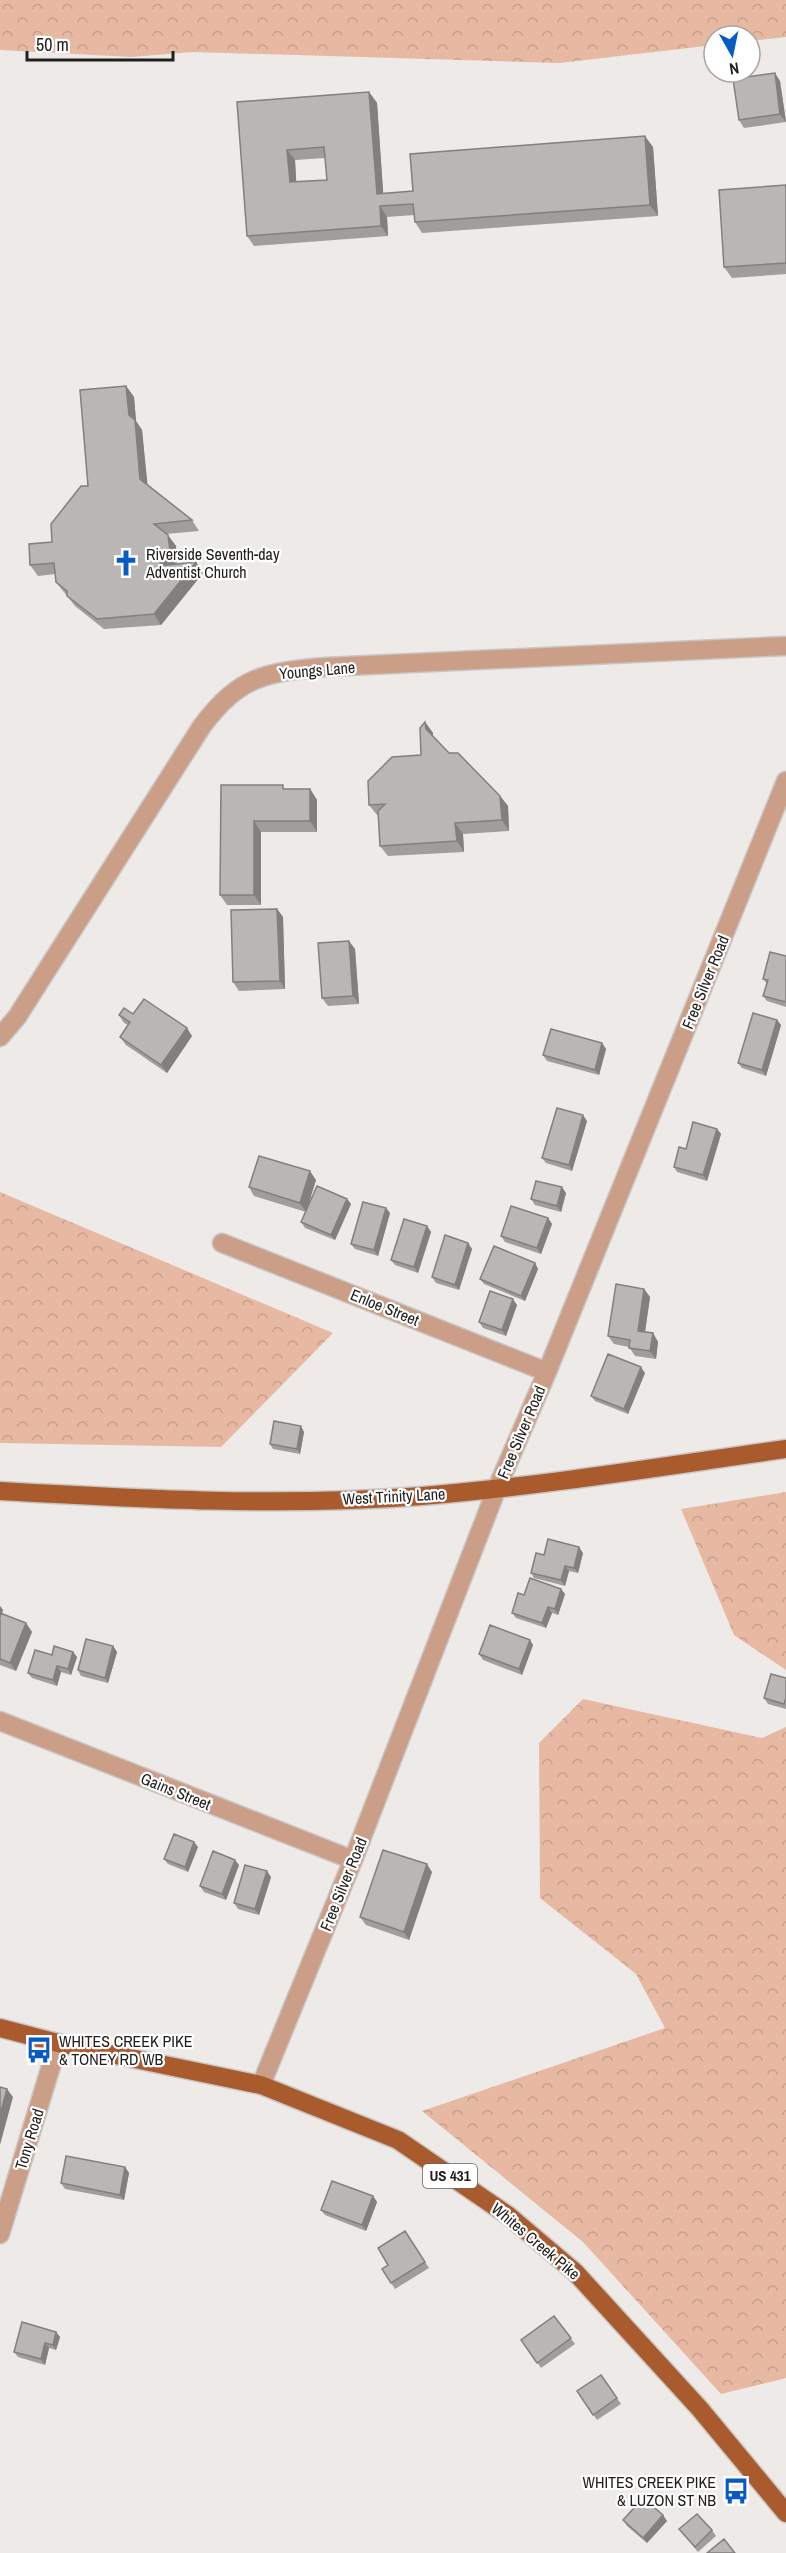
<svg xmlns="http://www.w3.org/2000/svg" width="786" height="2553" font-family="'Archivo Narrow',sans-serif">
	<defs>
		<pattern id="forest-crowns" width="20" height="18" patternUnits="userSpaceOnUse" patternTransform="scale(1.5)"><rect width="20" height="18" fill="#e8b9a2"/><path d="M2 6a3 3 0 1 1 6 0M12 15a3 3 0 1 1 6 0" fill="none" stroke="#c79f8b"/></pattern>
	</defs>
	<rect width="100%" height="100%" fill="#eeeae8"/>
	<path fill="url(#forest-crowns)" d="M0,0H786V37L750,41V36H714V45L560,63L192,52L131,57L0,50Z
		M0,1192L333,1333L221,1447L0,1443Z
		M786,1492V1670L734,1635L681,1509Z
		M583,1699L762,1738L786,1727V2378L721,2394L583,2242L422,2111L665,2028L636,1974L540,1898L539,1743Z"/>
	<g fill="none" stroke-linecap="round" stroke-linejoin="round">
		<g stroke="#c9c6c4" stroke-width="21">
			<path id="minor" d="M0,1037L17,1017L202,726C240,676 265,672 326,667L786,646
				M222,1243L547,1372
				M0,1721L353,1860
				M261,2085L353,1860L497,1488L547,1372L786,781
				M0,2234L58,2043"/>
		</g>
		<g stroke="#c9c6c4" stroke-width="21">
			<path id="major" d="M0,1491C140,1499 282,1507 422,1496C543,1486 665,1466 786,1449
				M0,2028L58,2043L261,2085L398,2140L509,2216L575,2272L700,2409L786,2513"/>
		</g>
		<use href="#minor" stroke="#cb9e87" stroke-width="18"/>
		<use href="#major" stroke="#aa5b2e" stroke-width="18"/>
	</g>
	<path fill="#a09d9b" fill-rule="evenodd" d="M780,81L786,122L744,128L739,120Z
		M369,92L377,103L383,193L413,191L653,147L658,216L422,233L415,222L414,215L387,217L388,236L254,246L247,236L237,102ZM325,158L327,180L296,182L295,160Z
		M786,185V274L732,278L724,267Z
		M126,386L134,397L136,421L142,430L147,484L192,520L199,531L166,534L176,546L177,562L175,564L196,562L203,573L161,625L104,629L75,606L56,582L55,574L38,576L30,565L52,542L88,486Z
		M425,722L433,733V736L449,753L500,796L508,806L509,831L463,834L464,852L388,856L380,846L379,815H377L369,805L421,755Z
		M221,785L285,789H310L317,800V832H261V905H227L220,895Z
		M277,909L283,917L285,989L239,991L233,982Z
		M355,949L359,1004L328,1006L322,998Z
		M786,956V1007L767,1001L763,996L767,984L763,979Z
		M133,1014L192,1036L167,1073L126,1045L120,1037L128,1025L124,1023L119,1015Z
		M777,1020L781,1025L766,1076L742,1068L738,1063Z
		M602,1043L606,1049L599,1075L547,1061L543,1055Z
		M587,1121L572,1171L546,1163L542,1158Z
		M717,1129L721,1134L707,1181L677,1172L674,1167Z
		M316,1180L306,1212L254,1196L249,1187Z
		M566,1193L561,1212L535,1205L531,1199Z
		M347,1199L351,1204L335,1240L305,1228L301,1222Z
		M386,1208L390,1213L378,1256L355,1249L351,1244Z
		M548,1218L552,1224L541,1254L505,1242L501,1236Z
		M427,1226L431,1232L418,1273L395,1265L391,1260Z
		M468,1243L472,1249L459,1290L436,1283L432,1277Z
		M535,1263L538,1269L525,1301L484,1284L480,1279Z
		M644,1289L650,1297L645,1332L653,1333L658,1342L656,1359L635,1356L629,1347L614,1344L608,1336Z
		M517,1305L506,1336L483,1328L479,1322Z
		M645,1373L628,1414L595,1401L591,1396Z
		M304,1432L300,1454L273,1449L270,1444Z
		M583,1553L578,1573L569,1571L565,1586L534,1578L531,1573L544,1555Z
		M561,1589L565,1594L558,1615L552,1613L546,1628L516,1618L512,1613L524,1595Z
		M0,1606L3,1610L2,1614L26,1623L32,1632L16,1671L0,1665Z
		M530,1640L533,1645L522,1675L483,1660L479,1654Z
		M113,1646L117,1652L108,1683L81,1676L78,1670Z
		M73,1652L77,1657L71,1675L61,1672L57,1686L32,1678L28,1673L52,1655Z
		M786,1678V1709L768,1704L764,1698Z
		M198,1847L188,1872L168,1864L164,1859Z
		M239,1865L226,1900L204,1892L200,1886Z
		M432,1872L409,1940L366,1925L360,1917Z
		M271,1877L259,1915L238,1909L234,1903Z
		M125,2167L129,2173L124,2200L65,2189L61,2183Z
		M373,2196L377,2202L366,2231L325,2215L321,2210Z
		M405,2231L429,2268L395,2289L382,2269L388,2265Z
		M554,2316L575,2344L541,2368L521,2340Z
		M56,2332L60,2337L56,2350L49,2348L45,2365L18,2357L14,2352Z
		M601,2375L621,2404L597,2420L577,2391Z
		M623,2520L667,2521L647,2543L627,2526Z
		M679,2529L712,2530L716,2536L698,2552Z"/>
	<path fill="#827f7e" d="M775,73L780,81L786,122L780,114Z
		M369,92L377,103L384,204L377,194Z
		M645,136L653,147L658,216L650,205Z
		M287,150L295,160L297,193L290,182Z
		M380,206L387,217L388,236L381,226Z
		M126,386L134,397L136,421L142,430L148,489L140,479L129,415Z
		M168,535L176,546L177,562L165,576L158,566Z
		M196,562L203,573L161,625L154,614Z
		M425,722L433,733V739L426,729Z
		M310,789L317,800V832L310,821Z
		M500,796L508,806L509,831L502,820Z
		M254,821L261,832V905L254,895Z
		M455,823L463,834L464,852L457,841Z
		M277,909L283,917L285,989L280,981Z
		M349,941L355,949L359,1004L353,996Z
		M777,1020L781,1025L766,1076L762,1070Z
		M187,1028L192,1036L167,1073L161,1065Z
		M602,1043L606,1049L599,1075L595,1070Z
		M583,1115L587,1121L572,1171L569,1165Z
		M717,1129L721,1134L707,1181L703,1175Z
		M310,1171L316,1180L306,1212L300,1203Z
		M562,1187L566,1193L561,1212L557,1206Z
		M347,1199L351,1204L335,1240L331,1235Z
		M386,1208L390,1213L378,1256L374,1250Z
		M548,1218L552,1224L541,1254L537,1248Z
		M427,1226L431,1232L418,1273L414,1267Z
		M468,1243L472,1249L459,1290L455,1285Z
		M535,1263L538,1269L525,1301L521,1296Z
		M644,1289L650,1297L644,1339L638,1331Z
		M513,1299L517,1305L506,1336L502,1330Z
		M653,1333L658,1342L656,1359L650,1351Z
		M641,1367L645,1373L628,1414L624,1409Z
		M301,1426L304,1432L300,1454L297,1449Z
		M579,1547L583,1553L578,1573L574,1568Z
		M565,1566L569,1571L565,1586L561,1580Z
		M561,1589L565,1594L558,1615L555,1609Z
		M0,1606L3,1610L0,1618Z
		M548,1607L552,1613L546,1628L542,1623Z
		M26,1623L32,1632L16,1671L10,1663Z
		M530,1640L533,1645L522,1675L519,1669Z
		M113,1646L117,1652L108,1683L105,1678Z
		M73,1652L77,1657L71,1675L68,1669Z
		M57,1666L61,1672L57,1686L53,1680Z
		M194,1842L198,1847L188,1872L185,1867Z
		M235,1860L239,1865L226,1900L222,1894Z
		M427,1864L432,1872L409,1940L404,1932Z
		M267,1871L271,1877L259,1915L255,1909Z
		M7,2089L13,2097L0,2145V2115Z
		M125,2167L129,2173L124,2200L120,2195Z
		M373,2196L377,2202L366,2231L362,2225Z
		M56,2332L60,2337L56,2350L53,2345Z
		M45,2343L49,2348L45,2365L41,2359Z
		M663,2515L667,2521L647,2543L643,2538Z"/>
	<path fill="#bab6b4" stroke="#827f7e" stroke-width="1.5" fill-rule="evenodd" d="M775,73L780,114L739,120L733,79Z
		M369,92L377,194L413,191L410,154L645,136L650,205L415,222L413,204L380,206L381,226L247,236L237,102ZM324,147L327,180L290,182L287,150Z
		M786,185V263L724,267L719,190Z
		M126,386L129,415L135,420L140,479L192,520L154,524L168,535L170,551L158,566L196,562L154,614L97,619L67,596V591L56,582L54,563L30,565L29,544L52,542L51,524L81,486H88L80,390Z
		M425,722L426,729L449,753H458L500,796L502,820L455,823L457,841L380,846L378,811L385,804L369,805L368,781L392,757L421,755L420,728Z
		M221,785H283V789H310V821H254V895H220Z
		M277,909L280,981L233,982L231,910Z
		M349,941L353,996L322,998L318,943Z
		M770,952L786,956V1002L763,996L768,980L763,979Z
		M144,999L187,1028L161,1065L120,1037L130,1022L119,1015L124,1008L133,1014Z
		M753,1013L777,1020L762,1070L738,1063Z
		M551,1029L602,1043L595,1070L543,1055Z
		M557,1108L583,1115L569,1165L542,1158Z
		M693,1122L717,1129L703,1175L674,1167L679,1147L686,1149Z
		M259,1156L310,1171L300,1203L249,1187Z
		M536,1181L562,1187L557,1206L531,1199Z
		M317,1186L347,1199L331,1235L301,1222Z
		M363,1202L386,1208L374,1250L351,1244Z
		M511,1206L548,1218L537,1248L501,1236Z
		M404,1219L427,1226L414,1267L391,1260Z
		M445,1235L468,1243L455,1285L432,1277Z
		M494,1246L535,1263L521,1296L480,1279Z
		M616,1284L644,1289L638,1331L653,1333L650,1351L629,1348L630,1340L608,1336Z
		M490,1291L513,1299L502,1330L479,1322Z
		M608,1354L641,1367L624,1409L591,1396Z
		M274,1421L301,1426L297,1449L270,1444Z
		M548,1539L579,1547L574,1568L565,1566L561,1580L531,1573L536,1553L544,1555Z
		M530,1578L561,1589L555,1609L548,1607L542,1623L512,1613L518,1593L524,1595Z
		M0,1613L26,1623L10,1663L0,1659Z
		M490,1625L530,1640L519,1669L479,1654Z
		M86,1639L113,1646L105,1678L78,1670Z
		M54,1646L73,1652L68,1669L57,1666L53,1680L28,1673L35,1650L52,1655Z
		M771,1674L786,1678V1698L784,1704L764,1698Z
		M174,1834L194,1842L185,1867L164,1859Z
		M383,1850L427,1864L404,1932L360,1917Z
		M213,1851L235,1860L222,1894L200,1886Z
		M245,1865L267,1871L255,1909L234,1903Z
		M0,2087L7,2089L0,2115Z
		M66,2156L125,2167L120,2195L61,2183Z
		M332,2181L373,2196L362,2225L321,2210Z
		M405,2231L425,2262L391,2283L382,2269L388,2265L378,2248Z
		M554,2316L571,2338L537,2363L521,2340Z
		M22,2322L56,2332L53,2345L45,2343L41,2359L14,2352Z
		M601,2375L617,2398L593,2415L577,2391Z
		M643,2498L663,2515L643,2538L623,2520Z
		M697,2514L712,2530L695,2547L679,2529Z
		M724,2539L735,2553H707Z"/>
	<defs>
		<g id="church-bare" transform="scale(2.07)"><path d="M-1.2-6h2.4v3.5h3.3v2.4h-3.3V6h-2.4V-.1h-3.3v-2.4h3.3Z" fill="#085bc5" stroke="#fff" stroke-width="2.5" paint-order="stroke"/></g>
		<g id="bus-bare" transform="scale(2.07)"><path d="M-5-6H5V4H4V6H2V4H-2V6H-4V4H-5ZM-3.5-4V0h7V-4ZM-3.5 1.2v1.5H-2V1.2ZM2 1.2v1.5H3.5V1.2Z" fill="#085bc5" stroke="#fff" stroke-width="2.5" paint-order="stroke"/></g>
	</defs>
	<g fill-rule="evenodd">
		<use href="#church-bare" x="126" y="563"/>
		<use href="#bus-bare" x="39" y="2050"/>
		<use href="#bus-bare" x="736" y="2491"/>
	</g>
	<g text-anchor="middle" stroke-width="4.5" stroke-linejoin="round" paint-order="stroke">
		<rect fill="#fff" stroke="#646362" stroke-width="1.5" x="423" y="2164" width="54" height="24" rx="4.5"/>
		<g font-size="15" font-weight="bold" fill="#21201f">
			<text x="450" y="2181">US 431</text>
		</g>
		<g font-size="16" fill="#21201f" stroke="#fff" text-anchor="start">
			<text x="146" y="560">Riverside Seventh-day<tspan x="146" dy="18">Adventist Church</tspan></text>
			<text x="59" y="2047">WHITES CREEK PIKE<tspan x="59" dy="18">&amp; TONEY RD WB</tspan></text>
			<text x="716" y="2488" text-anchor="end">WHITES CREEK PIKE<tspan x="716" dy="18">&amp; LUZON ST NB</tspan></text>
		</g>
		<g font-size="16" fill="#21201f" stroke="#fff">
			<text transform="translate(317 670) rotate(-5)" y="6">Youngs Lane</text>
			<text transform="translate(705 982) rotate(-68)" y="6">Free Silver Road</text>
			<text transform="translate(385 1307) rotate(22)" y="6">Enloe Street</text>
			<text transform="translate(521 1432) rotate(-67)" y="6">Free Silver Road</text>
			<text transform="translate(394 1496) rotate(-3)" y="6">West Trinity Lane</text>
			<text transform="translate(176 1791) rotate(22)" y="6">Gains Street</text>
			<text transform="translate(343 1884) rotate(-68)" y="6">Free Silver Road</text>
			<text transform="translate(29 2139) rotate(-73)" y="6">Tony Road</text>
			<text transform="translate(536 2241) rotate(40)" y="6">Whites Creek Pike</text>
		</g>
	</g>
	<g transform="translate(732 54) rotate(171)"><circle r="28" fill="#ffffff" stroke="#a6a6a5" stroke-width="1.5"/>
	<path d="M0-4.5L10 22L0 15L-10 22Z" fill="#085bc5"/>
	<text y="-9" font-size="16" font-weight="bold" text-anchor="middle" fill="#21201f">N</text>
	</g>
	<path d="M27 51v9h146v-9" fill="none" stroke="#21201f" stroke-width="3"/>
	<text x="36" y="51" font-size="18" fill="#21201f" stroke="#ffffff" stroke-width="4.5" paint-order="stroke">50 m</text>
</svg>
